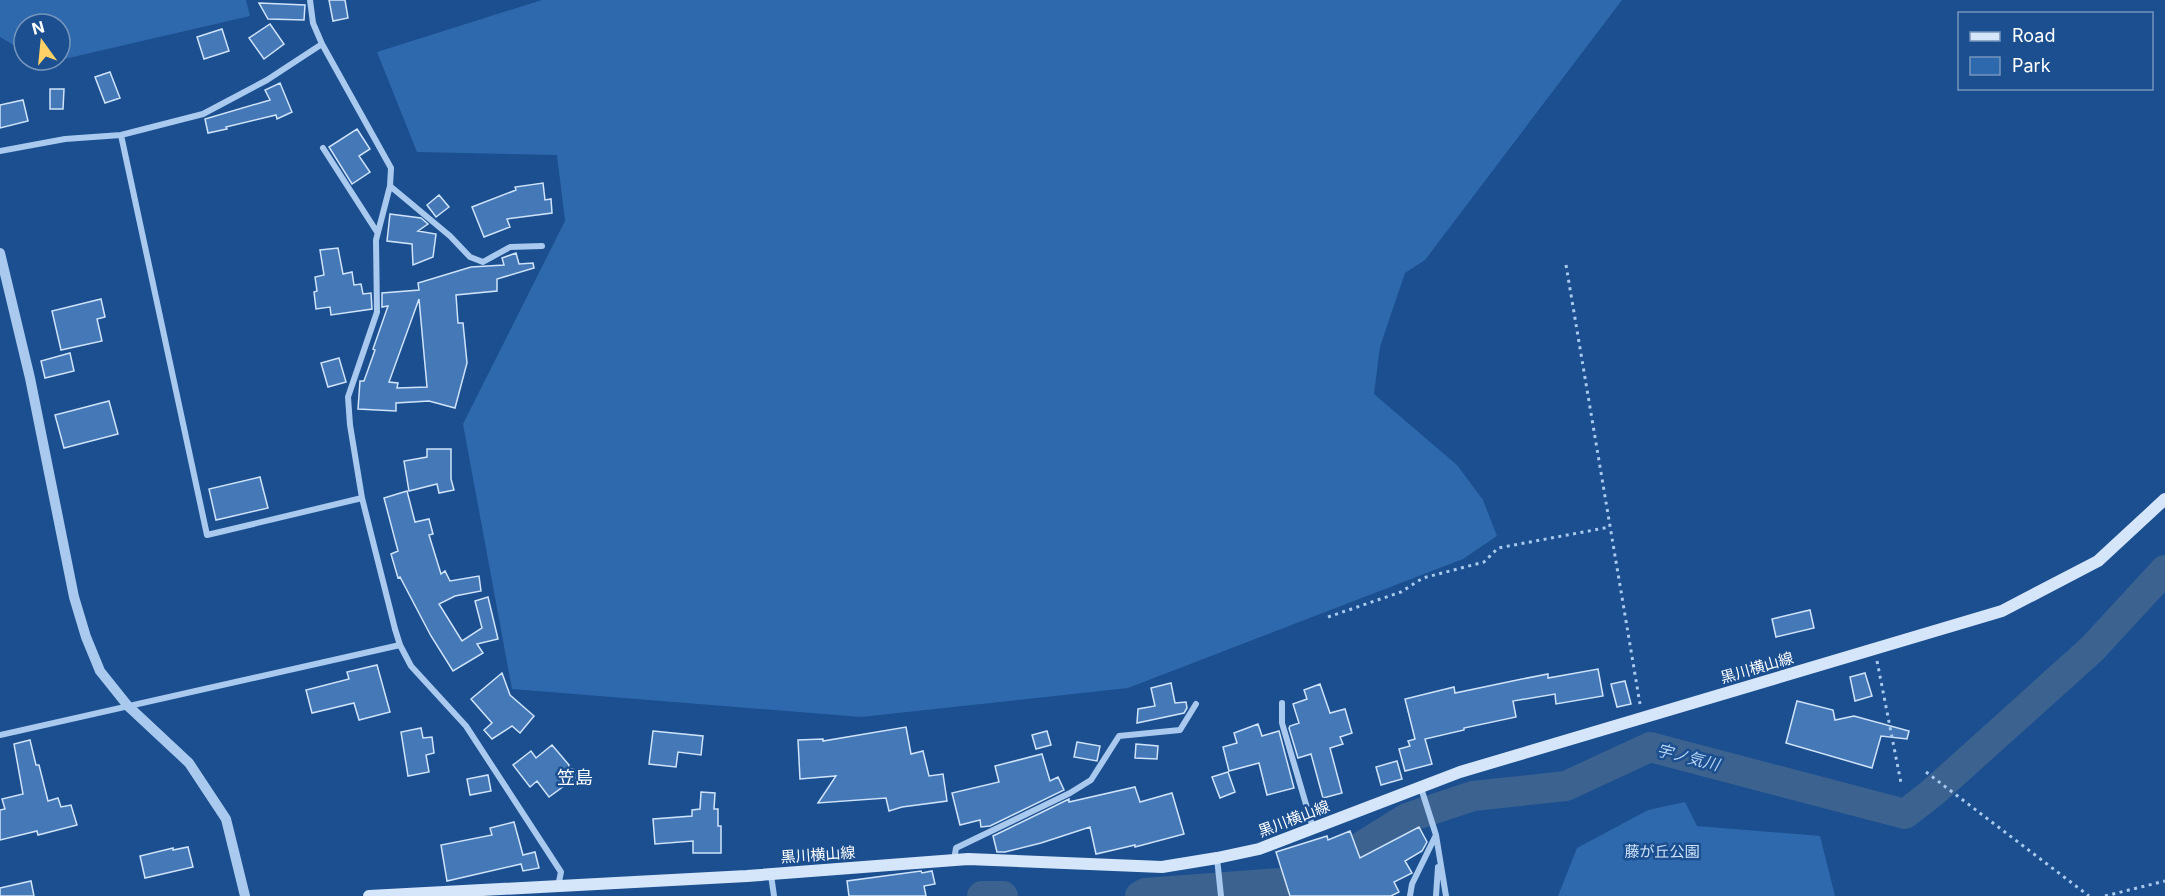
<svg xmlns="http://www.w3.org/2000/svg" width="2165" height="896" font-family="Inter,'Noto Sans JP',sans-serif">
	<rect width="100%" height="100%" fill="#1b4f8f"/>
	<path fill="#2e69ad" d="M0,0H246L250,16L60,60V24H24V51L0,37Z
		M542,0H1622L1425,260L1405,273L1380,347L1374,394L1457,465L1483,500L1497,536L1463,559L1128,688L861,717L512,689L463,424L565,221L557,155L417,152L377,52Z
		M1685,802L1697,826L1820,836L1835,896H1558L1577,848L1648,810Z"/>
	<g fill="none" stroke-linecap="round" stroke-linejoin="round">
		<path stroke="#3c6290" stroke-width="30" d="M982,896H1003
			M1140,896L1145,893L1306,881L1407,818L1473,796L1566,786L1650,747L1905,814L1932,793L2092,649L2165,570"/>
	</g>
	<path fill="#4478b7" stroke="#cfe3fa" stroke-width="1.5" fill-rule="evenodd" d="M329,0H345L348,18L333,21Z
		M259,3L305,5L304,20L268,19Z
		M270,24L284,44L264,59L249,38Z
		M222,29L229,51L204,59L197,37Z
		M110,72L120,98L105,103L95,77Z
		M280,83L292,112L277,119L276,115L226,127L227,129L208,133L205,119L270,100L265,90Z
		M50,89H64L63,109H50Z
		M23,100L28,121L0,128V105Z
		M357,129L370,149L359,156L370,172L352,184L329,147Z
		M543,183L545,200L551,199L552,213L507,219L510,227L484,237L472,207L516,190L515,187Z
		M439,195L449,207L436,217L427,205Z
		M390,214L421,218L428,224L418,231L436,234L433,257L413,265L412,244L387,241Z
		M338,248L343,274L352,272L354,285L361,284L363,294L371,293L372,309L331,315L330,307L316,309L314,292L317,291L315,277L324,275L320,250Z
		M516,253L519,264L533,263L534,268L497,279V291L456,295L458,323H463L467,363L455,408L429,401L396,403V411L358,409L360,381H364L375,350L373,349L388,306L382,307V293L419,290L418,283L471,267L504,265L502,258ZM419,299L427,387L397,388L398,383L389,382Z
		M101,299L105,317L97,319L102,341L61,350L52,311Z
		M70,353L74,371L45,378L41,361Z
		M339,358L346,382L328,387L321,363Z
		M109,401L118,434L64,448L55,415Z
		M427,449H451V479L454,490L439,493L437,484L409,491L404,461L427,457Z
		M260,477L268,508L216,520L209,489Z
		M407,491L415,522L429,519L433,534L429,535L441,574L445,571L450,581L479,576L481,591L455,596L439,604L462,641L482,628L475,601L488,597L498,639L477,644L483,653L453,671L431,636L400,577L398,578L391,554L398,551L384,498Z
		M1810,610L1814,628L1776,637L1772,619Z
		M377,665L390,712L359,720L354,703L312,713L306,690L349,679L347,672Z
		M1598,669L1603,696L1556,704L1555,694L1513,701L1516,717L1464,728V730L1425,739L1432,764L1405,771L1399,749L1410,746L1408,741L1415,739L1405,699L1454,687L1455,693L1522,679L1548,674V678Z
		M502,673L510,695L534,716L520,733L512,726L492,739L484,730L492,723L471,699Z
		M1865,673L1872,696L1855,701L1850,677Z
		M1625,681L1631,704L1617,707L1611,684Z
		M1171,683L1175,703L1186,702L1187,708L1184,713L1137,723L1138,709L1155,706L1151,688Z
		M1320,684L1330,713L1345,709L1352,733L1340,737L1343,744L1330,748L1342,793L1323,798L1311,754L1298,758L1289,728L1290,726L1299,723L1293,704L1307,699L1304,690Z
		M1797,701L1833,710L1835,720L1854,716L1909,731L1907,739L1881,736L1872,768L1786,743Z
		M1258,724L1262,736L1279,731L1294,788L1267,795L1259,763L1229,771L1223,747L1237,743L1234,733Z
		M906,727L911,754L923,751L929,776L943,774L947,801L902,807L889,811L886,798L818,803L836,776L800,779L798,740L823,739V741Z
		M421,728L423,738L432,737L434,753L426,755L429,772L408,776L401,732Z
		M653,731L703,736L701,755L678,752L676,767L649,764Z
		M1047,731L1051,745L1036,749L1032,735Z
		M30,740L36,765H39L48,801L58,798L61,807L71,805L77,825L38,835L37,831L0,840V810L5,809L2,799L23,794L14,744Z
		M1077,742L1100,746L1097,761L1074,757Z
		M1136,744L1158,746L1157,759L1135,758Z
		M552,745L569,765L568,768L583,772L549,797L537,781L530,787L513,765L531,751L536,758Z
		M1042,754L1050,781L1058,777L1064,790L990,826L981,827L980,820L960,825L952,793L999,782L995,766Z
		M1397,761L1402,779L1381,785L1376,767Z
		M1228,772L1235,792L1220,798L1212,777Z
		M488,775L491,791L470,795L467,779Z
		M1135,787L1140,802L1172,793L1184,834L1135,847V845L1096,854L1090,827L1041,843L1005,852H997L993,836L1069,799V802Z
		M701,792L715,793L714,809H718V826H721V853H693V841L655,844L653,819L692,816V810L700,809Z
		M514,822L523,855L535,852L539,868L523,871L521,864L447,881L441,845L492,835L490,828Z
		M1419,827L1427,842L1422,851L1405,861L1412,873L1394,882L1399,892L1391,896H1290L1276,852L1327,836L1328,840L1350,831L1360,858Z
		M188,847L193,867L145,878L140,856L173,848V850Z
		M921,871L922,873L932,871L935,884L924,886L926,896H849L847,881Z
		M31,881L34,896H0V888Z"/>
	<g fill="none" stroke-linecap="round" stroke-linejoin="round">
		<path stroke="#a9c9ee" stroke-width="3" stroke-dasharray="3 4.5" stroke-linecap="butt" d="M1566,265L1640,704
			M1328,617L1401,592L1423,578L1484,562L1498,548L1610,527
			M1877,661L1901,783
			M1926,772L2089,896
			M2105,896L2165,881"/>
		<path stroke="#a9c9ee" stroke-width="6" d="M310,0L313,23L322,44L391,168L390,186L376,240L377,312L348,397L350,425L362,498L395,629L400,645L411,666L466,726L561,872L558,886
			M121,135L207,535L362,498
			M323,148L377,232
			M0,151L65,139L121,135L203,114L267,80L322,44
			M390,186L450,236L470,257L483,262L510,247L542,246
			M1282,703V723L1313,828
			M0,735L400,645
			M1436,835L1446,896
			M1217,858L1221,896
			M954,860L956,848L1070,793L1091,780L1119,736L1180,730L1196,704
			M771,875L774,896
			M1410,896L1412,884L1436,835L1421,788
			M1436,896L1438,867"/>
		<path stroke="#a9c9ee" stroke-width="10" d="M0,253L30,378L74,597L86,637L100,671L128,706L189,763L226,819L245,896"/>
		<path stroke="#d6e6fa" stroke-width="12" d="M369,896L747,876L968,859L1162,867L1217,858L1259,849L1460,772L2002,611L2098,561L2165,499"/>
	</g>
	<g text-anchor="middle" stroke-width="5" stroke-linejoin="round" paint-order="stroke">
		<g font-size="15" fill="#fff" stroke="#1b4f8f">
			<text transform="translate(1757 668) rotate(-16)" y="5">黒川横山線</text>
			<text transform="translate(1294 819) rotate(-21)" y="5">黒川横山線</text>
			<text transform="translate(818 855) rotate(-4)" y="5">黒川横山線</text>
		</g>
		<g font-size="15" fill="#cfe3fa" stroke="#1b4f8f">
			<text x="1662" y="857">藤が丘公園</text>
		</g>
		<g font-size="16" font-style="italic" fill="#b5d3f5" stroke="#1b4f8f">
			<text transform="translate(1688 757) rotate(14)" y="6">宇ノ気川</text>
		</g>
		<g font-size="18" fill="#fff" stroke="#1b4f8f">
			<text x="575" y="784">笠島</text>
		</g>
	</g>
	<rect x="1958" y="12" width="195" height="78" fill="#1b4f8f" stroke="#7695bc" stroke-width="1.5"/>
	<rect x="1970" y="32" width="30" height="9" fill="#d6e6fa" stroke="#7695bc" stroke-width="1.5"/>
	<text x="2012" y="42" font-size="18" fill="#ffffff">Road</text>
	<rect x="1970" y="57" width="30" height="18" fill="#2e69ad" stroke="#7695bc" stroke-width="1.5"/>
	<text x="2012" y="72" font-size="18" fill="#ffffff">Park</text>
	<g transform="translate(42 42) rotate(345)"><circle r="28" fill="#1b4f8f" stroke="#7695bc" stroke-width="1.5"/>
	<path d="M0-4.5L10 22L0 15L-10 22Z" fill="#ffd166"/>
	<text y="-9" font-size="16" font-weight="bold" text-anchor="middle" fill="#ffffff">N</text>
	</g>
</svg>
